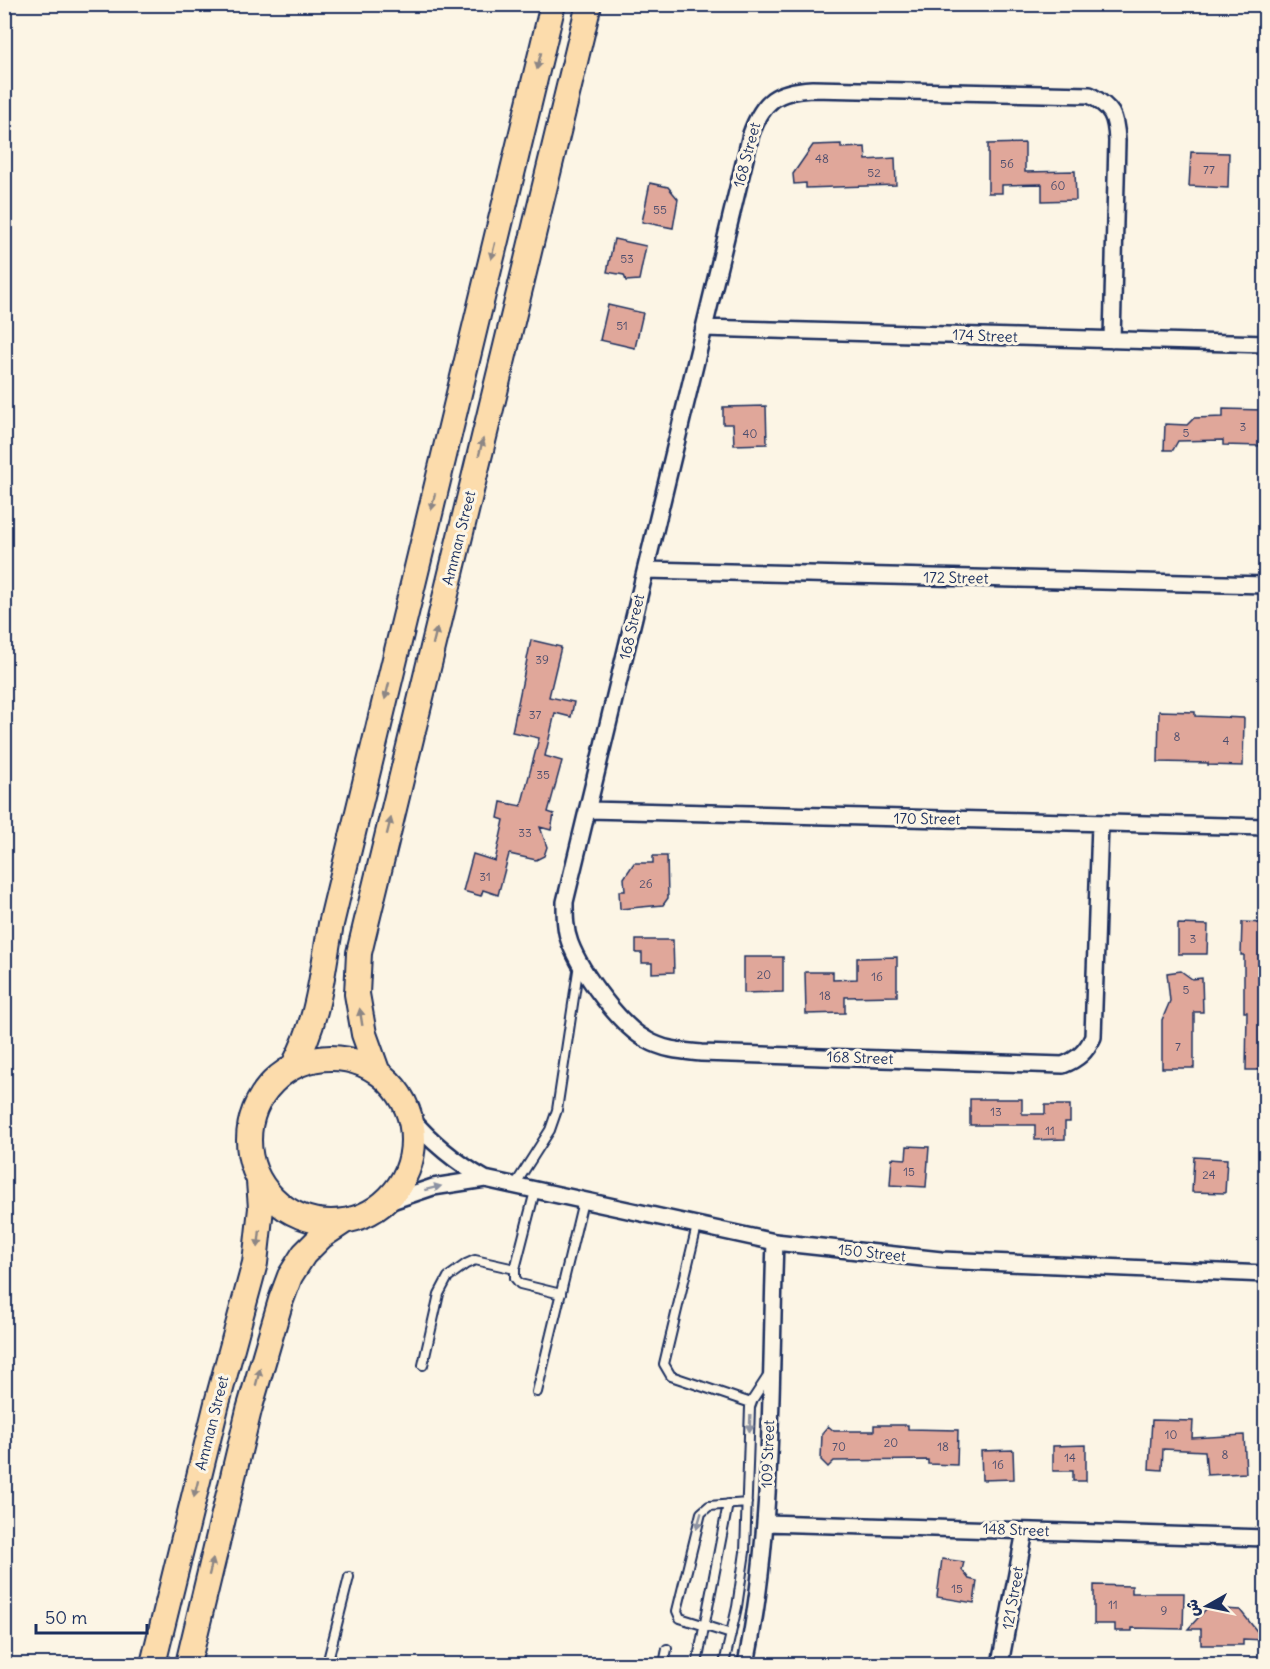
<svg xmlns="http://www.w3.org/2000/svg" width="1270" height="1669" font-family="Delius,'Playpen Sans Arabic',sans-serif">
	<rect width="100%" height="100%" fill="#fcf5e5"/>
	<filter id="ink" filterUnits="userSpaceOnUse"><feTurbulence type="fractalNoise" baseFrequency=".0167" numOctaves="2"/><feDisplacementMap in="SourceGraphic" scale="12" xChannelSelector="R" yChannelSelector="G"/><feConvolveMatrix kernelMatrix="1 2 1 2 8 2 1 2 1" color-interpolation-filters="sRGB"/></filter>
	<g filter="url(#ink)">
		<path fill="#e0a79a" stroke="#1b2f5e" stroke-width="1.5" d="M1025,143V172L1075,171L1076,200L1042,201V184L1002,185V193H988V144Z
			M841,144V148L865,147L866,160L895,158L896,185L806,188V183L794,184L793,174L813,145Z
			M1191,152L1229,153L1228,188L1189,186Z
			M650,183L668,187L678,199L673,228L642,222Z
			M614,239L646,246L639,280L626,281L624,275L607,272Z
			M608,305L643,313L635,348L600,340Z
			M766,406L767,444L734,445L733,424H723V407Z
			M1223,409L1264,410L1263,446L1223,445V440L1178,441L1173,450H1164L1165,424L1187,425L1194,418L1223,417Z
			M531,640L561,647L549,697L574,702L571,717L555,713L545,756L562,761L548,812L554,814L551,830L540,827L547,847L544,856L536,860L509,854L498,895L483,890L481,896L463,891L473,854L495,861L504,820L498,818L501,802L521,806L539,738L512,732Z
			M1159,711L1195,712V716L1244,718L1243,766L1208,765V763L1158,762Z
			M653,856H667L668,898L663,905L620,909L619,891H625L624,878L634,863H653Z
			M1242,922L1266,923V1070H1246L1247,1012H1244V955H1241Z
			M1178,924L1208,925L1207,954H1178Z
			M636,940H673L674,972L652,973V963H642V953H636Z
			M744,957H783V992L744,993Z
			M897,957V996L845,997V1013L806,1014L805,972H833V980L857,979V958Z
			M1181,971L1192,979L1202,978L1203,1012H1194V1068H1162V1020L1170,1001L1167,973Z
			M970,1099H1022V1114H1045V1105H1070V1122H1065V1139L1035,1140V1125H970Z
			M907,1146L929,1147L926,1187L890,1185L892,1158L906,1159Z
			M1194,1157L1227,1159L1225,1193L1192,1192Z
			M1152,1420L1193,1421L1192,1438L1244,1435L1246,1473L1207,1475L1205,1451L1163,1449L1162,1470L1149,1469Z
			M874,1425H908V1429L958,1430L957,1465L928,1464V1460L834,1461L828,1467L821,1460L822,1433L828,1426L834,1431H874Z
			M1086,1445V1481H1073V1471H1053V1446Z
			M1013,1450L1014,1479L982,1480L981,1451Z
			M942,1559L964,1562L962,1570L969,1579L977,1581L974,1603L937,1597Z
			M1094,1585L1132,1586V1593H1184L1183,1629L1132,1628V1631H1115V1624H1094Z
			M1207,1608L1240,1610L1264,1640L1243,1639V1645H1201V1629H1188Z"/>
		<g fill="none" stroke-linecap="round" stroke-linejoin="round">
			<g stroke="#1b2f5e" stroke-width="12">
				<path id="service" d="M515,1185L550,1130L557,1110L579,964
					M535,1191L515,1269V1278L520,1284L561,1294
					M697,1226L664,1364L671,1376L751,1403
					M423,1365L439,1294L448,1277L466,1264L475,1260L515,1269
					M537,1392L583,1201
					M731,1634L680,1618L677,1611L701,1513L709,1506L747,1503
					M327,1664L349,1577
					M664,1664L667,1649
					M697,1664L728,1504
					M724,1664L737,1607L745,1552L750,1407L753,1399L770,1373"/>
			</g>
			<g stroke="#1b2f5e" stroke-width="20">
				<path id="minor" d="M704,328L1266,344
					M646,570L1266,585
					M589,810L1266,827
					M1100,823L1093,1037C1086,1052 1078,1059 1063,1065L701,1053C682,1051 664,1050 647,1040C620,1026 581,972 570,943C565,930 565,916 565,902L751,134C763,101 776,91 812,89L1090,95C1112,108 1116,115 1117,141L1112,340
					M409,1116C432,1143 455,1162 485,1179L775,1242L941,1260L1266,1274
					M383,1204L433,1187L485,1179
					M766,1523L1266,1538
					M746,1664C774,1527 770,1382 775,1242
					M1000,1664L1025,1531"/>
			</g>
			<g stroke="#1b2f5e" stroke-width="28">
				<path id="primary" d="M249 1140a82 82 0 1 1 164 0a82 82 0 1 1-164 0Z
					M293,1067C320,1016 321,978 331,924L553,4
					M378,1073L364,1034L357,994L359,953L589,4
					M153,1664L217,1403L255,1263L261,1208L259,1181
					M188,1664L249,1410L281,1300L290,1276L304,1254L322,1236L343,1222"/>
			</g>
			<use href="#service" stroke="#fcf5e5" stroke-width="8"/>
			<use href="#minor" stroke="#fcf5e5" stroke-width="15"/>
			<use href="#primary" stroke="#fcdcac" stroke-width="24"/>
		</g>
		<defs><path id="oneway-solid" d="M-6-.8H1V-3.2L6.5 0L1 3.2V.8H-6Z" transform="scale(1.5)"/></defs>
		<g fill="#8c8685">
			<use href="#oneway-solid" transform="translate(539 61) rotate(104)"/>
			<use href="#oneway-solid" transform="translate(493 251) rotate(104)"/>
			<use href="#oneway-solid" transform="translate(481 447) rotate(-76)"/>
			<use href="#oneway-solid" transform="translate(433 502) rotate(104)"/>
			<use href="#oneway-solid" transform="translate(435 636) rotate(-76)"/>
			<use href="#oneway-solid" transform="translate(387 691) rotate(104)"/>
			<use href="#oneway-solid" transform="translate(389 826) rotate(-76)"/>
			<use href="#oneway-solid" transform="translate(361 1017) rotate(-99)"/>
			<use href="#oneway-solid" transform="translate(259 1239) rotate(96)"/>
			<use href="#oneway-solid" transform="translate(258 1377) rotate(-75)"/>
			<use href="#oneway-solid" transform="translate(196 1489) rotate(104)"/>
			<use href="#oneway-solid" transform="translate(211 1567) rotate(-76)"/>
		</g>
		<g fill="#8c92a2">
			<use href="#oneway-solid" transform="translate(433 1188) rotate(-14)"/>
			<use href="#oneway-solid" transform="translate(750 1424) rotate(92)"/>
			<use href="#oneway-solid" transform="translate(699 1521) rotate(106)"/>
		</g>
	</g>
	<g text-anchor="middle" stroke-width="6" stroke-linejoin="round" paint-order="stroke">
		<g font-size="12" fill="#4c4d6d">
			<text x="822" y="163">48</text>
			<text x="1007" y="168">56</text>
			<text x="1209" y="174">77</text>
			<text x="874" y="177">52</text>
			<text x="1058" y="190">60</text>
			<text x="660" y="214">55</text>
			<text x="627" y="263">53</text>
			<text x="622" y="330">51</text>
			<text x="1243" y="431">3</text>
			<text x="1186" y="437">5</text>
			<text x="750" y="438">40</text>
			<text x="542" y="664">39</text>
			<text x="535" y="719">37</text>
			<text x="1177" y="741">8</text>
			<text x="1226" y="745">4</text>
			<text x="543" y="779">35</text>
			<text x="525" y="837">33</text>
			<text x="485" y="881">31</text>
			<text x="646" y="888">26</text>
			<text x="1193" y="943">3</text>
			<text x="764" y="979">20</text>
			<text x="877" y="981">16</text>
			<text x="1186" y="994">5</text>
			<text x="825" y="1000">18</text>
			<text x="1178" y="1051">7</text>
			<text x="996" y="1116">13</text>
			<text x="1050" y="1135">11</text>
			<text x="909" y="1176">15</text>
			<text x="1209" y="1179">24</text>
			<text x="1171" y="1439">10</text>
			<text x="891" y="1447">20</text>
			<text x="839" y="1451">70</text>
			<text x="943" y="1451">18</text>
			<text x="1225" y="1459">8</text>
			<text x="1070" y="1462">14</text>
			<text x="998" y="1469">16</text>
			<text x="957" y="1593">15</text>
			<text x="1113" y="1609">11</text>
			<text x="1164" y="1615">9</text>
		</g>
		<g font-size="15" fill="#1b2f5e" stroke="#fcf5e5">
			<text transform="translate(747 155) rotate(-75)" y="5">168 Street</text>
			<text transform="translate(985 336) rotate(2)" y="5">174 Street</text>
			<text transform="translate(459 538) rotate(-76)" y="5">Amman Street</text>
			<text transform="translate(956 578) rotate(1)" y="5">172 Street</text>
			<text transform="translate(632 627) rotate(-77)" y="5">168 Street</text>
			<text transform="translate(927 819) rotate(1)" y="5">170 Street</text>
			<text transform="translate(860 1058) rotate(2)" y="5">168 Street</text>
			<text transform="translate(872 1253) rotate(6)" y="5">150 Street</text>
			<text transform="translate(212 1423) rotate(-76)" y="5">Amman Street</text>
			<text transform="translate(768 1454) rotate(-88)" y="5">109 Street</text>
			<text transform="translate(1016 1530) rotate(2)" y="5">148 Street</text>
			<text transform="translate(1013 1598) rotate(-80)" y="5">121 Street</text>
		</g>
	</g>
	<rect width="1270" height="1669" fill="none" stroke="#fcf5e5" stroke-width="24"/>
	<rect x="12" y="12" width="1246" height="1645" fill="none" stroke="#1b2f5e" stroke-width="2" filter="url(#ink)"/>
	<g transform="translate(1207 1606) rotate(261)" stroke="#fcf5e5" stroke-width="4.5" paint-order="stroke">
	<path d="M0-4.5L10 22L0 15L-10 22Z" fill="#1b2f5e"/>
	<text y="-9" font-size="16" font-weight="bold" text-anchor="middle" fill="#1b2f5e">ش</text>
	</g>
	<path d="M36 1624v9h111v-9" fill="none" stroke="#1b2f5e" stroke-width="3"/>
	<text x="45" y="1624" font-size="18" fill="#1b2f5e" stroke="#fcf5e5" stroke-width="4.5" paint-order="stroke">50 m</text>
</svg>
